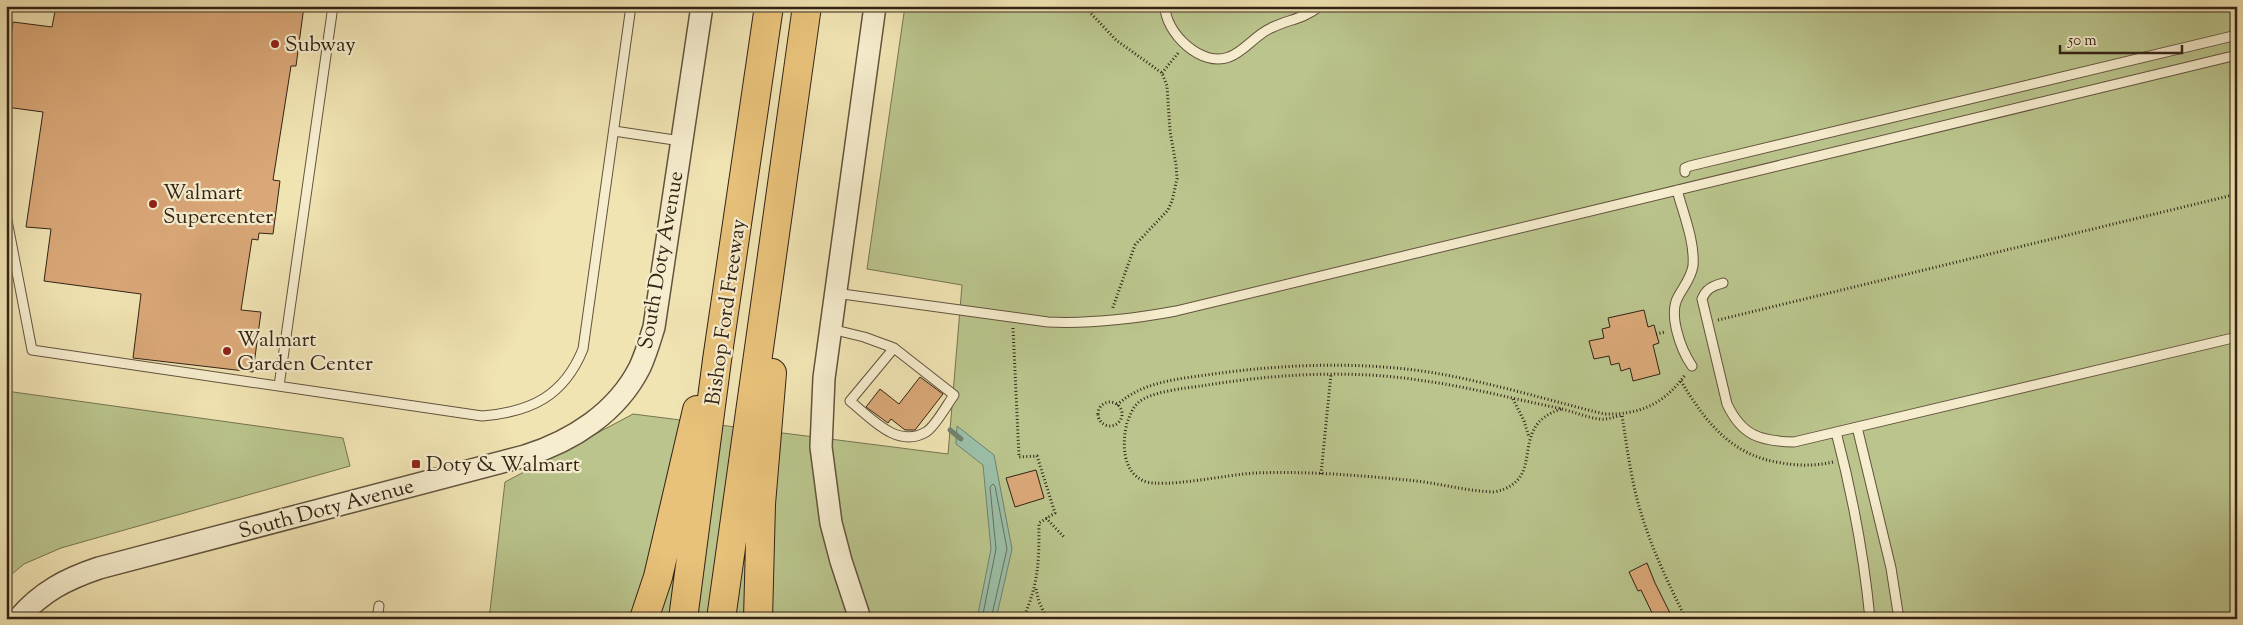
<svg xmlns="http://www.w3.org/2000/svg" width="2243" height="625" font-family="'Sorts Mill Goudy',serif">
	<rect width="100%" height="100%" fill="#f1e4b3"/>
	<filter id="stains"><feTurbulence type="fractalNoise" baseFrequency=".004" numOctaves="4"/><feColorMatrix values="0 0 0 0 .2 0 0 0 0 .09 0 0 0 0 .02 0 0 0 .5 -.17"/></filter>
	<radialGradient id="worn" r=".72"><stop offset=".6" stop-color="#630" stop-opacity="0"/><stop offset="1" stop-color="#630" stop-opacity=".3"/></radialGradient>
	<path fill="#bac48c" stroke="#767451" d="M905,6H2237V619H489L505,482L633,414L948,454L962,285L867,269Z
		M6,391L343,438L350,466L61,548L24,564L6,579Z"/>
	<path fill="#9bbfa8" stroke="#71816e" d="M957,426L994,455L1012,549L996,619H977L991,549L983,465L956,444Z"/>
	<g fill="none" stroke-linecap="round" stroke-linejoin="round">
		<path stroke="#66715f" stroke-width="1" d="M982,619L996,549L990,487L993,484L995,486L1007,549L991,619"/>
		<path stroke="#71816e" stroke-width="5" d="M950,430L961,439"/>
	</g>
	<path fill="#daa878" stroke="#322316" d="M56,6H304L296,66H291L273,180L280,181L273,234L259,233L258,240L252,239L241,310L261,312L253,372L133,358L141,294L44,281L51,229L26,227L43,112L6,107V73L13,22L52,27Z
		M1644,310L1648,327L1654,325L1659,343L1653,345L1660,374L1633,381L1630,368L1621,371L1619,363L1611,365L1609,356L1594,359L1589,341L1604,338L1602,329L1610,327L1608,318Z
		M920,377L943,394L915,430H905L891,419L888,423L866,407L880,389L899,404Z
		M1036,470L1044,498L1015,507L1006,478Z
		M1647,563L1655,583L1673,619H1655L1641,590L1638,591L1629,572Z"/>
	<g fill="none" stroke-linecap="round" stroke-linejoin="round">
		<g stroke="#62533d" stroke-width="11">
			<path id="service" d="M1165,6C1165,33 1202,68 1229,57C1245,51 1255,35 1271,28C1289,19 1302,20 1320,6
				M614,131L681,141
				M1685,172V168L1690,166L2237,35
				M1677,190C1683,213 1695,241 1693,266C1691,278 1684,286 1678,297C1668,315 1681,350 1692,366
				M6,215L32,350L482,416C531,412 564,396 583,349L631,6
				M1723,283C1712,286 1706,289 1702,299L1727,404C1742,436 1760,441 1794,442L2237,337
				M835,293L1048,322C1092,324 1133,319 1176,311L2237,55
				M831,329L864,337L894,348L954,395C948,403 935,427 926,432C897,449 871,418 850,401L894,348
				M279,386L333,6
				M1857,427L1891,568L1899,619
				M1836,432C1852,493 1864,555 1870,619
				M377,619L379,606"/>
		</g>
		<g stroke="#62533d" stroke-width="24">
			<path id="tertiary" d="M18,619C41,592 66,579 99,568L525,456C572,441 617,413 640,367C646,354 650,340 654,327L702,6
				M860,619L841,561L831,523L821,447L824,378L875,6"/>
		</g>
		<g stroke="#322316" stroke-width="30">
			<path id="motorway" d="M644,619L658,577L697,410
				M683,619L717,360L769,6
				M721,619L807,6
				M758,619L761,504L772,373"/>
		</g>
		<path stroke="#322316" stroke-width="3" stroke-dasharray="1 2.5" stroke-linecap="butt" d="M1084,6L1116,40L1162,73L1167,86L1170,131L1176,165L1177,179L1172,201L1168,210L1135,245L1112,310
			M1162,73L1179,52
			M1718,320L2237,194
			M1013,328L1019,457L1037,456L1055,513L1039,523C1039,562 1039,582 1023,619
			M1656,334L1665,332
			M1681,381C1706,423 1732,456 1782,463C1799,466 1816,466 1833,462
			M1513,399L1524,421L1529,437
			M1098 414a12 12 0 1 1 24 0a12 12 0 1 1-24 0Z
			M1117,405C1143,381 1179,379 1213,374C1286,364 1362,361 1435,373C1492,383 1548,400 1604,414C1640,415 1664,404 1685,375
			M1561,409C1505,427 1550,480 1494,492C1464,491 1435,482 1406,480C1356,475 1305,471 1256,473C1229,474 1164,489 1144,481C1122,472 1122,442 1127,423C1130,416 1132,408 1138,403C1148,392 1186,388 1201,386C1274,374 1351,369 1425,381C1469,387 1514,399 1558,408C1572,411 1585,417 1599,419C1607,420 1614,417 1622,415C1627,447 1631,481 1641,513C1652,549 1669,585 1686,619
			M1321,474L1331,374
			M1046,518L1064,537
			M1036,589L1039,602L1047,619"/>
		<use href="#service" stroke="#f6edce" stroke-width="9"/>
		<use href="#tertiary" stroke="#f6edce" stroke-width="21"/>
		<use href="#motorway" stroke="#e8c27a" stroke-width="28"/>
	</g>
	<g fill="#8f2418" stroke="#f6edce" stroke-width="2">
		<circle cx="275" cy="44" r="5"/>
		<circle cx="153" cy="204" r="5"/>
		<circle cx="227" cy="351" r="5"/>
		<rect x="411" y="459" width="10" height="10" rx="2.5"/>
	</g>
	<g text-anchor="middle" stroke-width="4.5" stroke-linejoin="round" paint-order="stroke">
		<g font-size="21" fill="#322316" stroke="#f6edce" text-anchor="start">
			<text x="285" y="51">Subway</text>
			<text x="163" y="199">Walmart<tspan x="163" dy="24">Supercenter</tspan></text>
			<text x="237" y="346">Walmart<tspan x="237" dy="24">Garden Center</tspan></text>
			<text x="426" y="471">Doty &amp; Walmart</text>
		</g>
		<g font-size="21" fill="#322316" stroke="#f6edce">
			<text transform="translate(660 260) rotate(-80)" y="7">South Doty Avenue</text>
			<text transform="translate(725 312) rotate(-82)" y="7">Bishop Ford Freeway</text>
			<text transform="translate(326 508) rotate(-15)" y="7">South Doty Avenue</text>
		</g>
	</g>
	<rect width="2243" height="625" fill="none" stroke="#f1e4b3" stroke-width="25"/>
	<rect x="8" y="8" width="2228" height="610" fill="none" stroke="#322316" stroke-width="2.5"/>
	<rect x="12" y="12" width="2218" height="600" fill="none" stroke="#322316"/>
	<path d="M2060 45v8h122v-8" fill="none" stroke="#322316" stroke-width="2.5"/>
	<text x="2068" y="45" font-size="15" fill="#322316" stroke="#f6edce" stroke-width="4" paint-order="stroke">50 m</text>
	<rect width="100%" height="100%" filter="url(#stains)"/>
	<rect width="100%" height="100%" fill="url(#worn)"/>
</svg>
